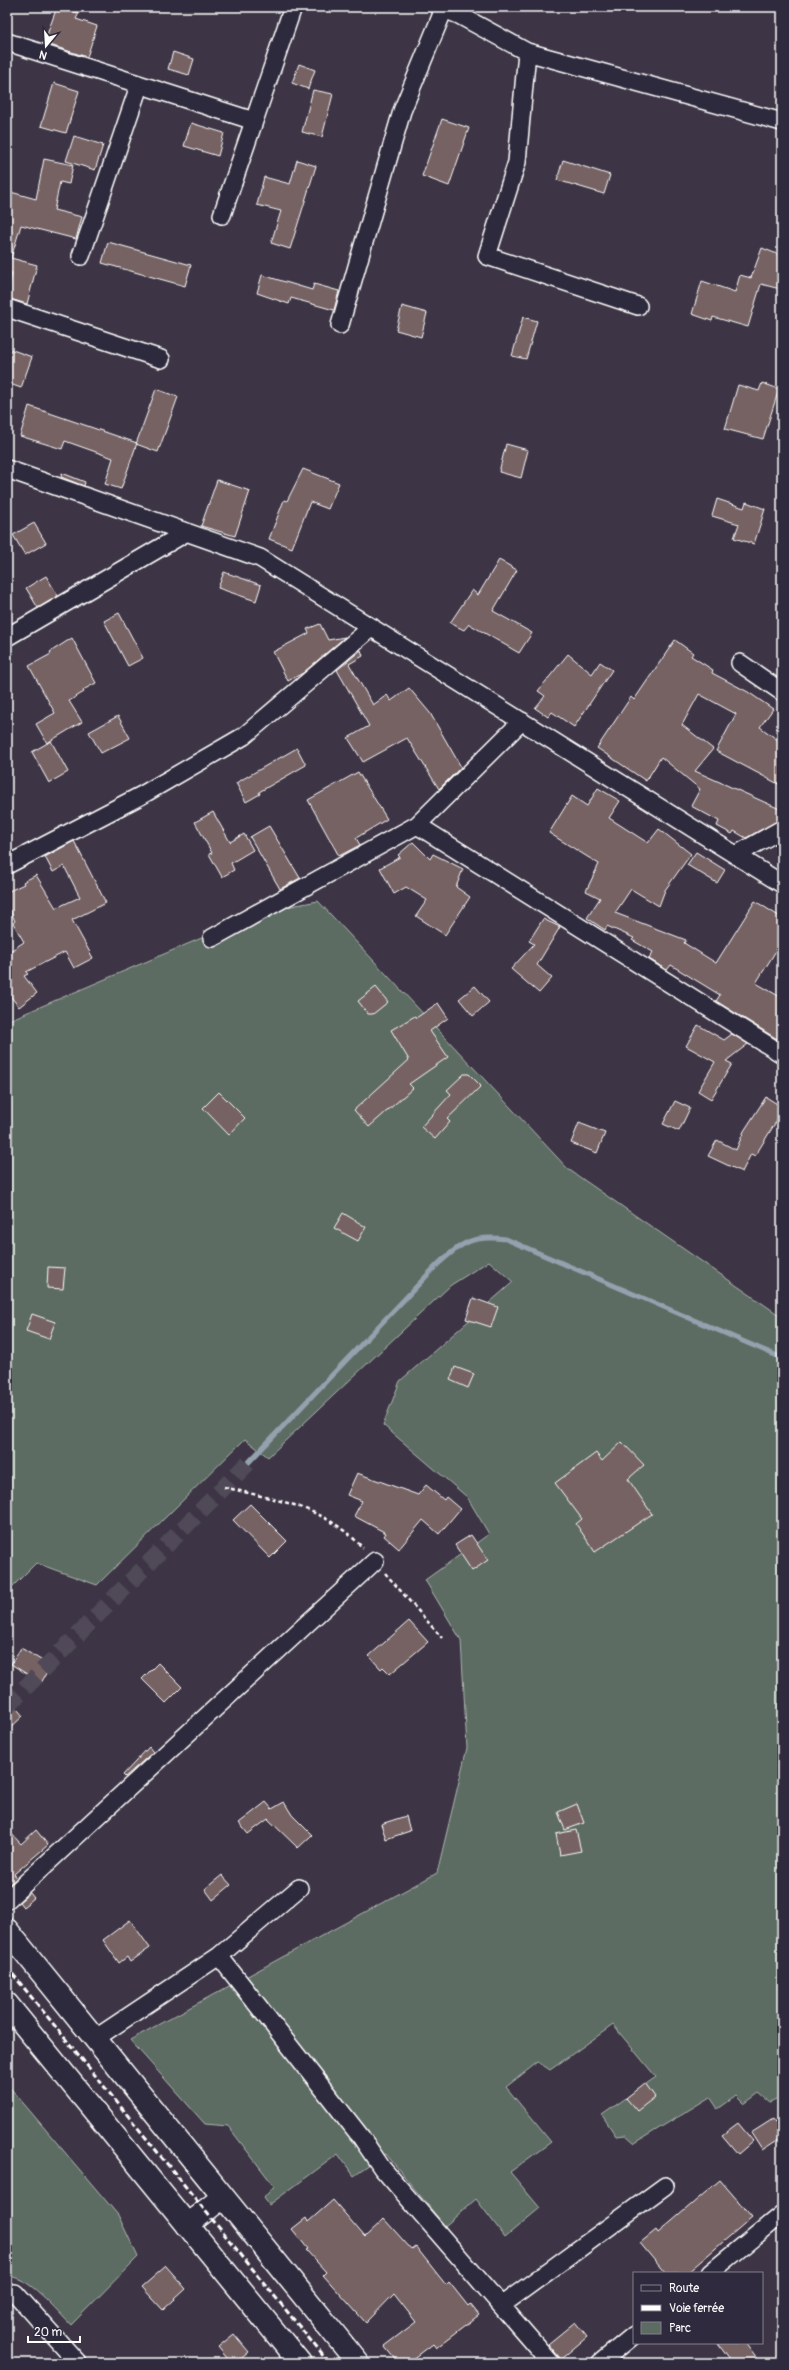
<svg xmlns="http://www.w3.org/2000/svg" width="789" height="2370" font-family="Pangolin,sans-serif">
	<rect width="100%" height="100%" fill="#3d3545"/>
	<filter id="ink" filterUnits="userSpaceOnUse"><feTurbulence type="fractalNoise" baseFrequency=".025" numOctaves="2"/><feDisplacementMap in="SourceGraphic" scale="8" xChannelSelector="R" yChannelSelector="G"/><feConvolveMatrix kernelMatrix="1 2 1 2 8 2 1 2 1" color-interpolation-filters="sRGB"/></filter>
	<g filter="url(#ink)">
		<path fill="#5c6c62" stroke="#aeb6b0" d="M318,901L568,1169L782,1317V2096L770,2102L759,2093L744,2104L736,2096L718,2109L710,2097L635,2143L626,2135L616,2136L602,2115L656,2077L613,2025L550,2070L538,2062L506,2087L551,2142L510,2172L540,2208L505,2237L476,2199L445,2226L386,2154L354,2176L338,2154L269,2205L264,2198L274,2186L228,2126L205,2124L130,2040L437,1873L467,1748L461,1640L425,1580L489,1534L467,1497L383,1425L400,1381L513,1282L489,1261L451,1285L268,1457L245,1439L97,1585L36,1563L7,1592V1021L265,911Z
			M7,2084L118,2215L138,2257L71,2325C58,2312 26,2273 7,2277Z"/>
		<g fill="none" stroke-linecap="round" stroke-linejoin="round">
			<path stroke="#94a1ae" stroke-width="5" d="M248,1463L437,1265C462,1242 472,1235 506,1239L782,1358"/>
		</g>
		<path fill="#766264" stroke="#fff" d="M57,7L79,13L76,19L97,26L87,57L44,43Z
			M173,52L194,59L189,75L168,69Z
			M299,64L315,70L308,89L292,83Z
			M54,83L79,91L66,133L41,126Z
			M313,90L333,94L322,137L302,132Z
			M442,119L469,128L449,186L422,176Z
			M191,123L224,133L218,156L184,146Z
			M74,136L103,145L95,170L66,161Z
			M44,159L73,165L69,184L60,182L54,210L82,217L76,239L21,225L11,258L37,265L27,304L7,298L12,273L7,271V191L36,199Z
			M297,160L316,166L290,249L271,243L281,211L257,205L264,177L290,184Z
			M563,160L610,175L604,194L557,180Z
			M108,242L191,265L185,286L102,263Z
			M762,248L782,256V282L780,289L761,284L748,327L713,317L712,321L692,314L702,281L735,292L740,275L751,278Z
			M262,275L312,290L314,284L339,291L334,310L291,298L289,304L257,293Z
			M402,306L427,313L421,337L396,330Z
			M523,317L537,321L526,359L512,356Z
			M7,348L32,357L21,388L7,383Z
			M762,383L779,389L763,439L725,429L738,385L759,391Z
			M156,389L178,397L158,452L136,444Z
			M29,406L137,443L121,489L105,484L113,458L65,441L62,449L20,436Z
			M506,444L528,450L521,478L499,472Z
			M303,469L339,483L328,509L310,502L292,548L269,539L284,500L287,501Z
			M62,473L85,482L84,486L61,477Z
			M217,480L250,491L235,536L201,526Z
			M717,499L744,508L746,502L765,509L754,544L734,538L739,524L712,516Z
			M34,523L46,543L25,555L13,535Z
			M499,560L517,570L493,611L532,633L519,653L469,624L464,630L450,623L472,590L478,595Z
			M224,572L261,585L256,601L218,588Z
			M46,576L58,596L38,608L26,588Z
			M119,613L143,658L128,666L104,621Z
			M320,624L328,640L345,637L303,673L288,681L273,652L309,633L307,629Z
			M72,638L96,683L83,690L84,692L69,701L82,722L47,743L36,724L55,713L29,666L51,654L50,652Z
			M675,640L693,653L691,656L713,670L712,673L748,692L773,709L760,727L782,743V786L716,751L736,714L699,694L682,725L713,749L695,771L782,810L781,819L746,838L734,831L732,834L717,826L719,821L691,806L700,789L661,757L646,781L597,748L631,697L634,700Z
			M361,650L363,656L349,664L373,705L387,695L391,701L409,688L430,713L461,767L439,789L407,738L363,762L348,738L369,726L337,670Z
			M568,654L592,674L600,662L612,670L574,727L552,712L548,717L535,708L545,696L538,691Z
			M118,716L130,738L101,753L89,732Z
			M51,741L68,772L49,783L32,752Z
			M297,748L306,765L259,792L260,794L246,802L236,783Z
			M358,772L387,819L356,838L360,845L339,856L308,800Z
			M598,788L620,801L609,818L648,843L659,829L691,854L665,890L659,906L631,889L615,913L686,940L684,943L716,963L755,901L782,918V941L756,983L782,998V1042L716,1001L720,995L671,965L667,970L649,959L653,952L632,940L634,938L607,926L605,930L587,918L600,898L586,891L599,864L549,833L572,796L587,806Z
			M213,812L230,842L244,834L253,850L231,863L234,870L222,877L209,854L212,853L195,822Z
			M269,826L300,878L280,889L250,837Z
			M74,841L106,903L72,920L93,958L74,968L65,952L26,972L28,974L24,976L37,993L19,1007L7,992V953L24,942L13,923L15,921L7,905V892L24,884L23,882L36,875L56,908L80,897L64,866L53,872L45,857Z
			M413,842L430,859L433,854L463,869L456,887L470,897L445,935L416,916L427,900L406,887L394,894L380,868L400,857L398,855Z
			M696,852L725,870L717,883L687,865Z
			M543,919L560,927L537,965L552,978L539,993L511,969L534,944L529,941Z
			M475,986L489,1002L473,1016L459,999Z
			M376,987L388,1002L373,1014H368L358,1001Z
			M438,1003L448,1018L430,1031L448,1057L409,1084L413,1088L369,1127L354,1110L409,1060L391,1030L415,1016L416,1018Z
			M698,1025L724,1040L732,1034L748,1044L726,1061L732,1064L711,1099L698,1091L715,1062L686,1046Z
			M464,1074H469L481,1086L447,1119L450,1122L435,1139L421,1127L451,1094L447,1090Z
			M219,1092L245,1118L229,1135L203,1108Z
			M766,1097L782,1107V1112L755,1156L751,1154L742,1172L708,1156L717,1140L736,1150L744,1131Z
			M675,1101L690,1108L679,1131L663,1124Z
			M579,1123L605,1133L597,1153L571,1143Z
			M343,1213L366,1227L358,1241L334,1228Z
			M48,1267L65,1268L63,1289L47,1288Z
			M473,1298L498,1307L491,1327L466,1319Z
			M32,1314L55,1322L49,1339L26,1331Z
			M455,1367L474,1374L468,1388L450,1380Z
			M622,1442L644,1465L628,1479L652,1514L595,1552L576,1524L582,1519L555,1483L596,1453L602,1461Z
			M357,1473L418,1495L426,1485L444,1500L446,1497L460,1509L439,1534L423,1520L399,1549L384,1536L386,1533L354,1516L362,1501L347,1495Z
			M250,1504L287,1541L270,1558L233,1520Z
			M471,1535L488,1560L472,1571L455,1545Z
			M409,1621L428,1642L390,1674L383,1667L381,1669L369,1656Z
			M21,1648L51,1666L41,1683L11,1664Z
			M158,1663L182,1687L166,1703L142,1679Z
			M7,1697L23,1716L7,1731Z
			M149,1747L153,1752L125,1777L123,1775Z
			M266,1802L272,1809L284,1802L292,1815L312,1835L298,1848L268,1819L248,1834L239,1823Z
			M577,1804L584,1823L565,1830L558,1812Z
			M406,1816L410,1831L386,1839L381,1824Z
			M7,1829L21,1844L36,1830L48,1845L14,1874L17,1878L7,1886Z
			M576,1830L581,1851L560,1855L556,1834Z
			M222,1875L231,1885L213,1900L205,1889Z
			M30,1893L34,1898L23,1907L19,1902Z
			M130,1920L150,1948L130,1962L127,1957L119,1963L103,1940Z
			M645,2083L655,2097L637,2111L626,2098Z
			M773,2119L782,2132V2137L762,2150L751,2133Z
			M738,2123L753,2141L738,2154L722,2135Z
			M720,2180L752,2217L687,2273H665L640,2243L656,2230L658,2233Z
			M333,2200L365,2237L384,2219L412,2250L416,2247L446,2285L449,2282L468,2306L470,2304L479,2315L436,2348L433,2344L408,2363H398L384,2346L416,2322L394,2294L366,2323L323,2275L326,2272L306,2250L308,2249L292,2229L306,2218L308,2222Z
			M166,2266L186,2289L163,2310L142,2287Z
			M575,2322L587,2337L561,2359L548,2344Z
			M234,2334L249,2352L236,2363H231L218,2347Z
			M718,2343H745L760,2363H733Z"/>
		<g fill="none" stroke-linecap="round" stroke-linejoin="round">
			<path stroke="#504958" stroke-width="17" stroke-dasharray="17 8" stroke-linecap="butt" d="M7,1706L248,1463"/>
			<g stroke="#fff" stroke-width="20">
				<path id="minor" d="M439,7L459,15L527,52L782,122
					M7,42L254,121
					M527,52L517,162L487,256L638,306
					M222,215L293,7
					M81,256L139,86
					M7,308L161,359
					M340,325L402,111L444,9
					M7,469L260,558L782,884
					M7,637L187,532
					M740,663L782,692
					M417,825L782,1054
					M736,855L782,829
					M7,865L142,795L244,736L372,627
					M212,938L417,825L522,721
					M7,1900L375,1561
					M219,1956L361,2137L382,2168L551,2363
					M96,2038L219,1956L299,1888
					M710,2273L782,2214
					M15,2293L78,2363
					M502,2305L665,2186
					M600,2363L634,2335"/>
			</g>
			<g stroke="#fff" stroke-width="25">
				<path id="major" d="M7,1930L358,2363
					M7,2004L300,2363
					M187,2225L223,2197"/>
			</g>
			<path stroke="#fff" stroke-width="2.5" stroke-dasharray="4 3" stroke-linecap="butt" d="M224,1487C278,1501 323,1505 363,1548
				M385,1573L442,1638"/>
			<use href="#minor" stroke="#2f2a3d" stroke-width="17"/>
			<use href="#major" stroke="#2f2a3d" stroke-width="22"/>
			<path stroke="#fff" stroke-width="3" stroke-dasharray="6 3" stroke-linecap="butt" d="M7,1967L329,2363"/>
		</g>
	</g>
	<rect width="789" height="2370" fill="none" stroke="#2f2a3d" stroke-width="24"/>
	<rect x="12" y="12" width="765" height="2346" fill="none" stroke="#fff" stroke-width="1.5" filter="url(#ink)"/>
	<rect x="633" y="2272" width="130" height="72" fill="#2f2a3d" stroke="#827f8b"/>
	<rect x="641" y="2285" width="20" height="6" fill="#2f2a3d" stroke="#827f8b"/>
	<text x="669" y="2292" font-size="12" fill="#ffffff">Route</text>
	<rect x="641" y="2305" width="20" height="6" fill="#ffffff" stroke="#827f8b"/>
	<text x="669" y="2312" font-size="12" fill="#ffffff">Voie ferrée</text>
	<rect x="641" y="2322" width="20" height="12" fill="#5c6c62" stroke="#827f8b"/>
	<text x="669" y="2332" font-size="12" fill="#ffffff">Parc</text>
	<g transform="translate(46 46) rotate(198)" stroke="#2f2a3d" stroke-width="3" paint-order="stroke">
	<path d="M0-3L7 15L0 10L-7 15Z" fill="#ffffff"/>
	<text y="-6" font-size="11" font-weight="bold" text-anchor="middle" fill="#ffffff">N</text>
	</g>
	<path d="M28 2336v6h52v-6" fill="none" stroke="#ffffff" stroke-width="2"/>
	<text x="34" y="2336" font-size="12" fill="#ffffff" stroke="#2f2a3d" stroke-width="3" paint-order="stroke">20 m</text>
</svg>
